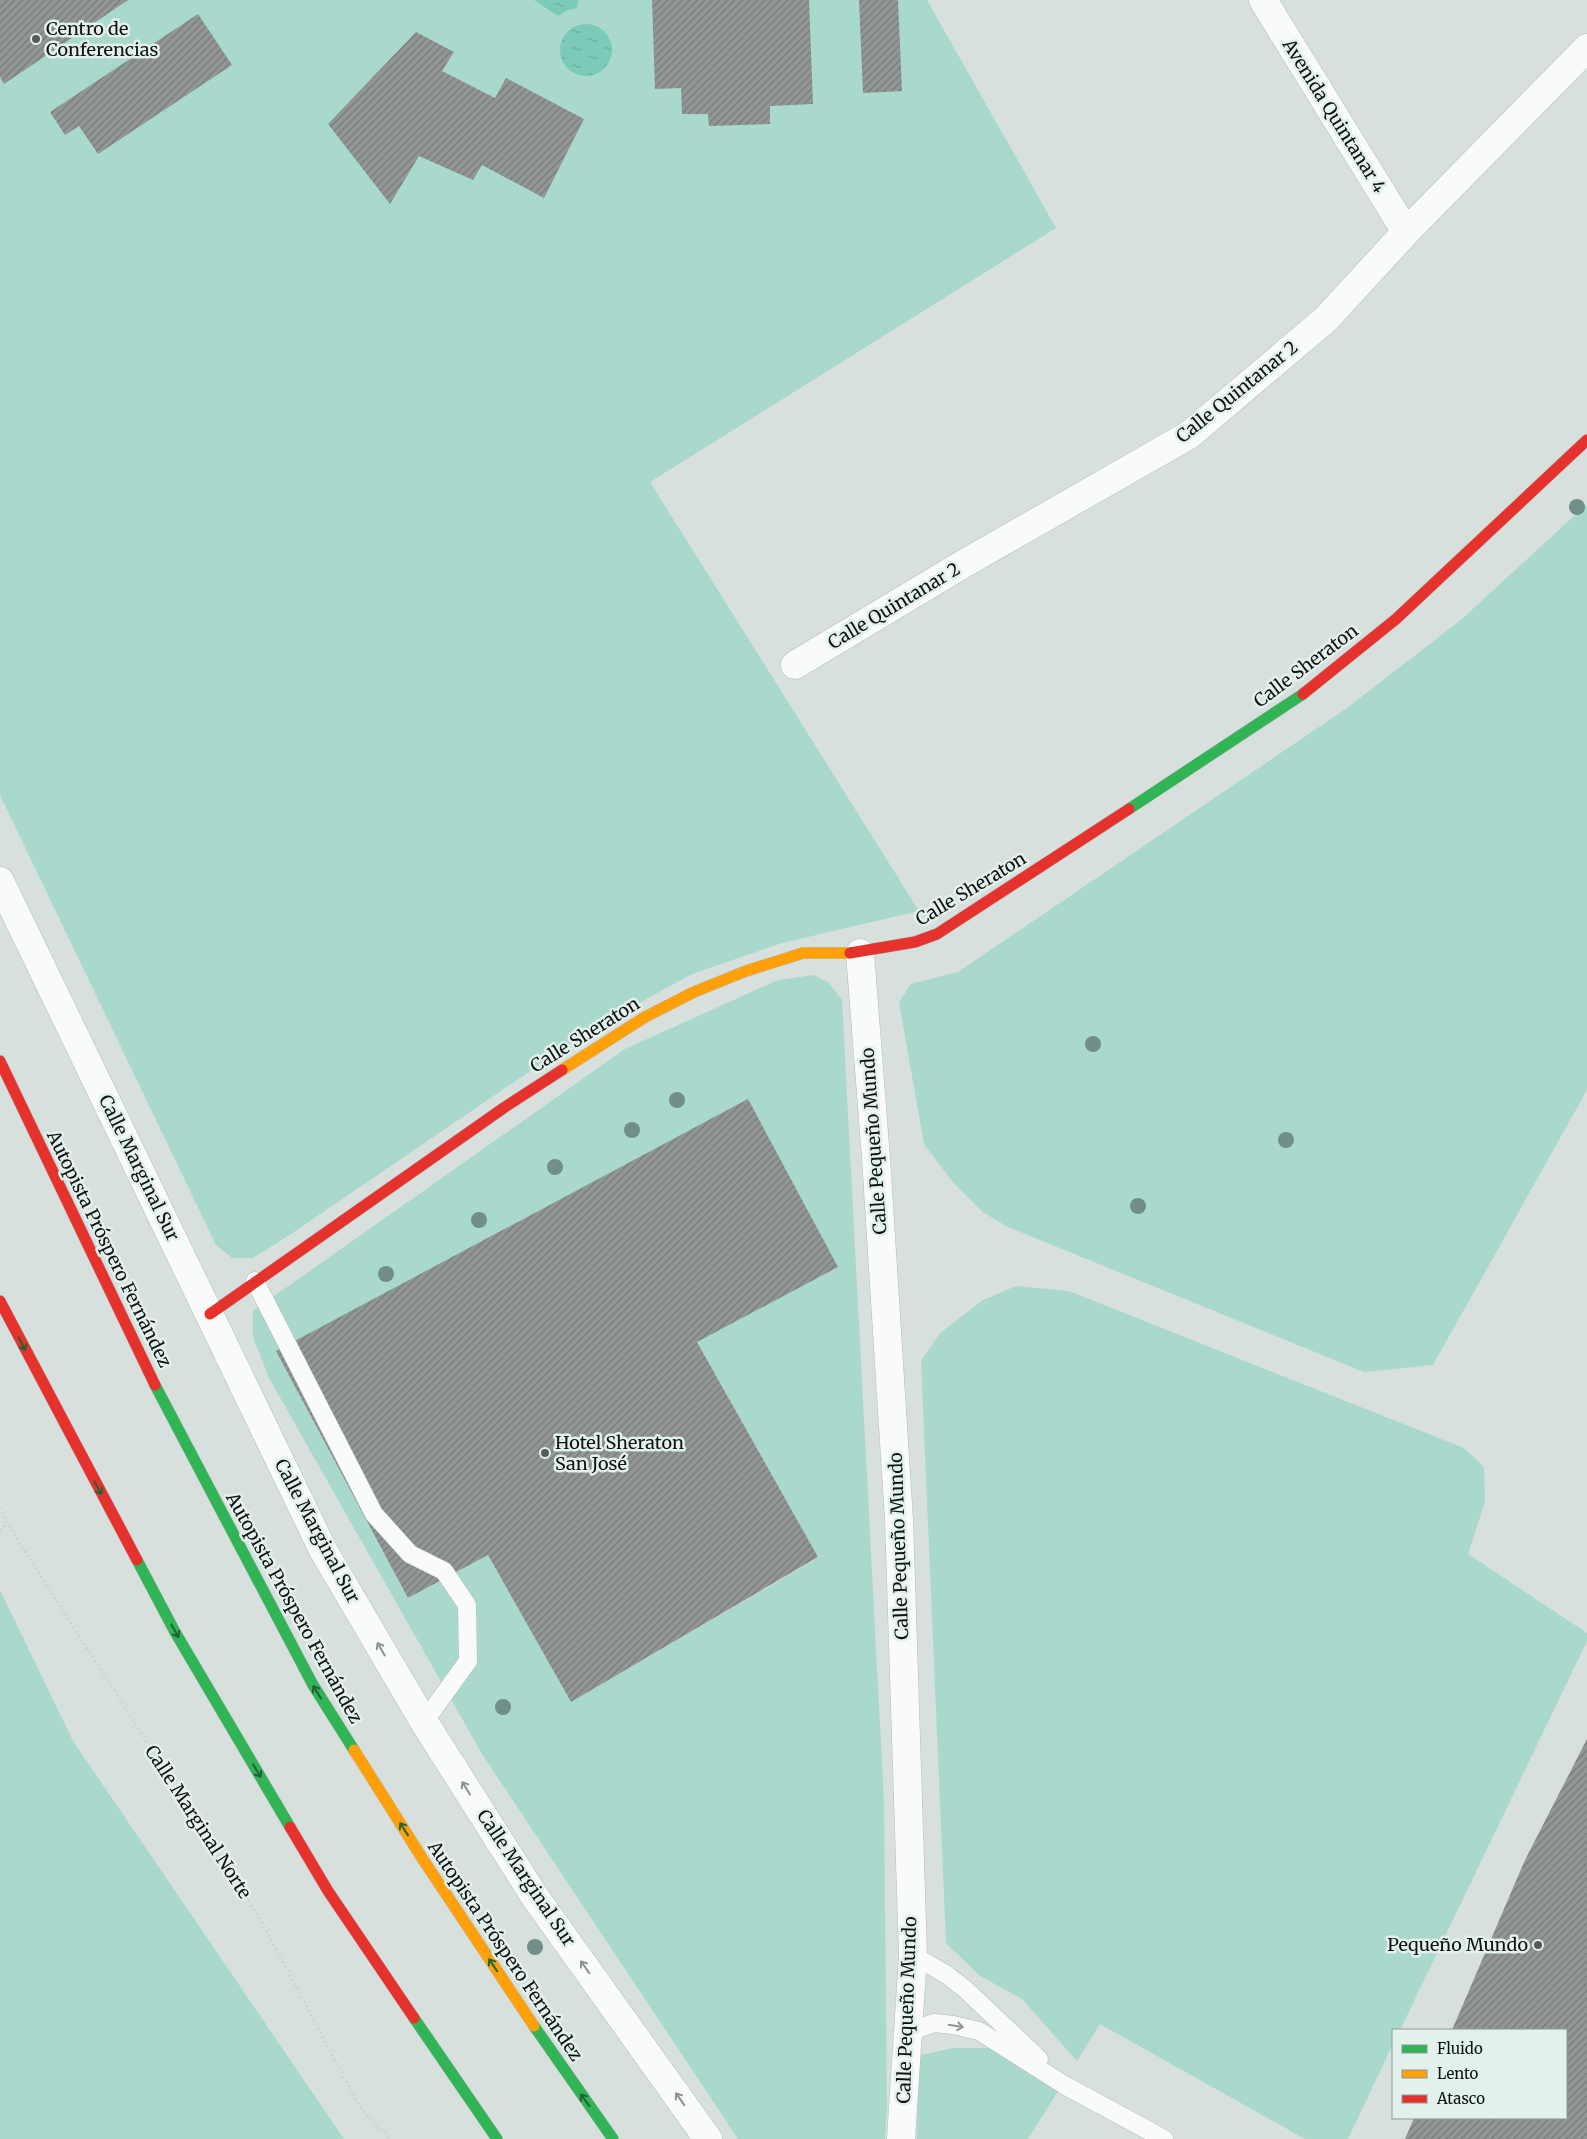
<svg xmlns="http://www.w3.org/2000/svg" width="1587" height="2139" font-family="Merriweather,serif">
	<defs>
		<pattern id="water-ripples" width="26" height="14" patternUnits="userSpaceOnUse" patternTransform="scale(1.25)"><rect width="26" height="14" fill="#7ccab8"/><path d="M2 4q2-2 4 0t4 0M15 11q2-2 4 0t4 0" fill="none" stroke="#6aad9d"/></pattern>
		<pattern id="building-hatch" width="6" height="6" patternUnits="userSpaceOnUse" patternTransform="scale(1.25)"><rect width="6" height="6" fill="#929796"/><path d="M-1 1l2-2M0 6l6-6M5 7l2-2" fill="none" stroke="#767a79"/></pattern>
	</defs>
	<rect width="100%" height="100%" fill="#d8e0de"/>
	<path fill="#a9d8cc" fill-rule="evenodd" d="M0,0H927L1056,228L650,482L919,911L782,943L692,974L595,1027L288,1236L253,1258H232L216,1245L0,795Z
		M1587,504V1090L1433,1365L1364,1372L1008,1227L984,1213L952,1181L924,1144L899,1002L911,984L958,972L1347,708L1462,619Z
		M814,975L828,982L842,1000L884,1801L887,2107L885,2139H738L482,1754L269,1378L253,1337V1311L625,1049L778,980ZM748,1100L697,1342L818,1557L825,1554L571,1702L488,1555L408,1598Z
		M1016,1286L1069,1291L1464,1448L1484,1467L1485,1502L1468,1554L1587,1633V1641L1400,2030H1393V2044L1348,2139H1305L1100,2024L1077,2061L1022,1999L980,1976L946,1943L921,1361L940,1333L983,1300Z
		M0,1590L73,1741L344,2139H0Z
		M953,2048H988L1060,2088L1028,2139H917L918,2056Z"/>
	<path fill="url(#water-ripples)" d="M534,0H578L577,8L568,10L558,16Z
		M560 50a26 26 0 1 1 52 0a26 26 0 1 1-52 0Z"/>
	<path fill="url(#building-hatch)" d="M0,0H128L4,84L0,77Z
		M652,0H809L813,104L770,106V124L709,126L708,114H682L681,88L655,89Z
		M859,0H898L902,91L863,93Z
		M198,14L232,65L98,154L79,126L65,135L50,112Z
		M416,32L454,52L442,71L495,98L506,78L584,119L544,198L482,165L473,180L419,156L390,204L328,124Z
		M748,1099L838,1267L697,1342L818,1557L571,1702L488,1555L408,1598L276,1351Z
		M1587,1739V2139H1405L1414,2118H1566V2030H1452L1525,1860Z"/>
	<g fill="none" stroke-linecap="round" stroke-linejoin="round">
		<g stroke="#b6bcba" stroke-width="19">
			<path id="lane" d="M255,1281L374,1514L410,1554L444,1571L467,1605L468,1661L424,1722
				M913,1955L947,1975L965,1989L1039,2059
				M909,2032L934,2023L953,2025L979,2031L1066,2086L1164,2139"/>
		</g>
		<g stroke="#b6bcba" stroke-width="29">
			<path id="street" d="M1263,0L1406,232
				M795,665L965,563L1189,435L1326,319L1406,232L1587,48
				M0,881L323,1550L424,1722L535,1897L708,2139
				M860,953L876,1158L899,1520L913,1955L901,2139"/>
		</g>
		<g stroke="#b6bcba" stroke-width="12">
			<path id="fast" d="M1129,809L1303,694
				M155,1385L313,1685L354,1750
				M137,1560L175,1632L290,1827
				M414,2018L497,2139
				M534,2026L613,2139"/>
		</g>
		<g stroke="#b6bcba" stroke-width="12">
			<path id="slow" d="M562,1070L645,1017L694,992L746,971L803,953H850
				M354,1750L424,1861L534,2026"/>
		</g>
		<g stroke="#b6bcba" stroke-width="12">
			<path id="jam" d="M1303,694L1396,619L1587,440
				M850,953L915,942L937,934L1129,809
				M0,1061L155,1385
				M0,1301L137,1560
				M210,1314L505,1107L562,1070
				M290,1827L328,1891L414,2018"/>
		</g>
		<path stroke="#c8cbca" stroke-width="3" stroke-dasharray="1 4" stroke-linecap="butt" d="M0,1508L7,1523L259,1917L361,2109L391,2139
			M0,1529L7,1523"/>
		<use href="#lane" stroke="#f9fafa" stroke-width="18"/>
		<use href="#street" stroke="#f9fafa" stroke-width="28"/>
		<use href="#fast" stroke="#30b455" stroke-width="11"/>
		<use href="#slow" stroke="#ff9f0a" stroke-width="11"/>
		<use href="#jam" stroke="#e5322d" stroke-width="11"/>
	</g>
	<g fill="#718f88">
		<circle cx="1577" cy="507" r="8"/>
		<circle cx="1093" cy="1044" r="8"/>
		<circle cx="677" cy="1100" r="8"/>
		<circle cx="632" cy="1130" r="8"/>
		<circle cx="1286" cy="1140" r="8"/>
		<circle cx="555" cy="1167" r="8"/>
		<circle cx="1138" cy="1206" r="8"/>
		<circle cx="479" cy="1220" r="8"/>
		<circle cx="386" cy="1274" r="8"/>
		<circle cx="503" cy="1707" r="8"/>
		<circle cx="535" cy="1947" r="8"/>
	</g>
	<defs><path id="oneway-shaft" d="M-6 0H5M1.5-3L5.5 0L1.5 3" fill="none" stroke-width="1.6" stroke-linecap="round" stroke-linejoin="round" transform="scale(1.25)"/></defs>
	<g stroke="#1f6434">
		<use href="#oneway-shaft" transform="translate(22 1344) rotate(63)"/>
		<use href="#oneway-shaft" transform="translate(98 1488) rotate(62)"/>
		<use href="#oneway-shaft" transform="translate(175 1631) rotate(61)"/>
		<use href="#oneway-shaft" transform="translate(317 1692) rotate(-122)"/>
		<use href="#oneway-shaft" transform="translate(257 1771) rotate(59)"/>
		<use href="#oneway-shaft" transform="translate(404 1829) rotate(-122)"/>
		<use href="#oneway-shaft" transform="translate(493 1965) rotate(-124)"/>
		<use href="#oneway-shaft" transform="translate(585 2100) rotate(-126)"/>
	</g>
	<g stroke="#8f9292">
		<use href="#oneway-shaft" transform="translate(381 1649) rotate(-120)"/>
		<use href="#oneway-shaft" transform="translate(466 1788) rotate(-122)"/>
		<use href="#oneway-shaft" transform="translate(585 1967) rotate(-125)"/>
		<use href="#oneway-shaft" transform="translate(956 2026) rotate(10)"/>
		<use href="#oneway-shaft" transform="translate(680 2099) rotate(-125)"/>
	</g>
	<g fill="#555b59" stroke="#e2f1ec" stroke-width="2">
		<circle cx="36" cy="39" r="5"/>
		<circle cx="545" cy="1453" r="5"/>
		<circle cx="1538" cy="1945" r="5"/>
	</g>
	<g text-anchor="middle" stroke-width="5" stroke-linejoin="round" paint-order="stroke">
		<g font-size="18" fill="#0e1312" stroke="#e2f1ec" text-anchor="start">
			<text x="46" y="35">Centro de<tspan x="46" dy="21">Conferencias</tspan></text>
			<text x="555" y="1449">Hotel Sheraton<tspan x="555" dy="21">San José</tspan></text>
			<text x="1528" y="1951" text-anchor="end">Pequeño Mundo</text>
		</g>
		<g font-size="18" fill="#0e1312" stroke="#e2f1ec">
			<text transform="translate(1334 116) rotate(58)" y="6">Avenida Quintanar 4</text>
			<text transform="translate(1237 392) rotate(-39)" y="6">Calle Quintanar 2</text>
			<text transform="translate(894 606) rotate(-31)" y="6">Calle Quintanar 2</text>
			<text transform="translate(1306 666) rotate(-37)" y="6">Calle Sheraton</text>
			<text transform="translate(971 889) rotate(-31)" y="6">Calle Sheraton</text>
			<text transform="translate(585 1035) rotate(-32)" y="6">Calle Sheraton</text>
			<text transform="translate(874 1141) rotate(-94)" y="6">Calle Pequeño Mundo</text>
			<text transform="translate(139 1168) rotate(64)" y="6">Calle Marginal Sur</text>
			<text transform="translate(109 1249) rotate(64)" y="6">Autopista Próspero Fernández</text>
			<text transform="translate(317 1531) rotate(62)" y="6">Calle Marginal Sur</text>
			<text transform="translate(899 1546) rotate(-92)" y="6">Calle Pequeño Mundo</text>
			<text transform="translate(294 1608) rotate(61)" y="6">Autopista Próspero Fernández</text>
			<text transform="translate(198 1822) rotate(57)" y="6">Calle Marginal Norte</text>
			<text transform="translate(526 1878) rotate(56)" y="6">Calle Marginal Sur</text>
			<text transform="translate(505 1951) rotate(56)" y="6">Autopista Próspero Fernández</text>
			<text transform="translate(907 2010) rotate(-88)" y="6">Calle Pequeño Mundo</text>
		</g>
	</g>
	<rect x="1392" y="2029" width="175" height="90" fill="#e2f1ec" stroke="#8d9895"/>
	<rect x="1402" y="2045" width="25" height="8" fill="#30b455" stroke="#8d9895"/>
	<text x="1437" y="2054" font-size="15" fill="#0e1312">Fluido</text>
	<rect x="1402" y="2070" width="25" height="8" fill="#ff9f0a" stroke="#8d9895"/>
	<text x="1437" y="2079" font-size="15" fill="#0e1312">Lento</text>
	<rect x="1402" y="2095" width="25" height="8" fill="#e5322d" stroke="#8d9895"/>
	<text x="1437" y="2104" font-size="15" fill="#0e1312">Atasco</text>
</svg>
